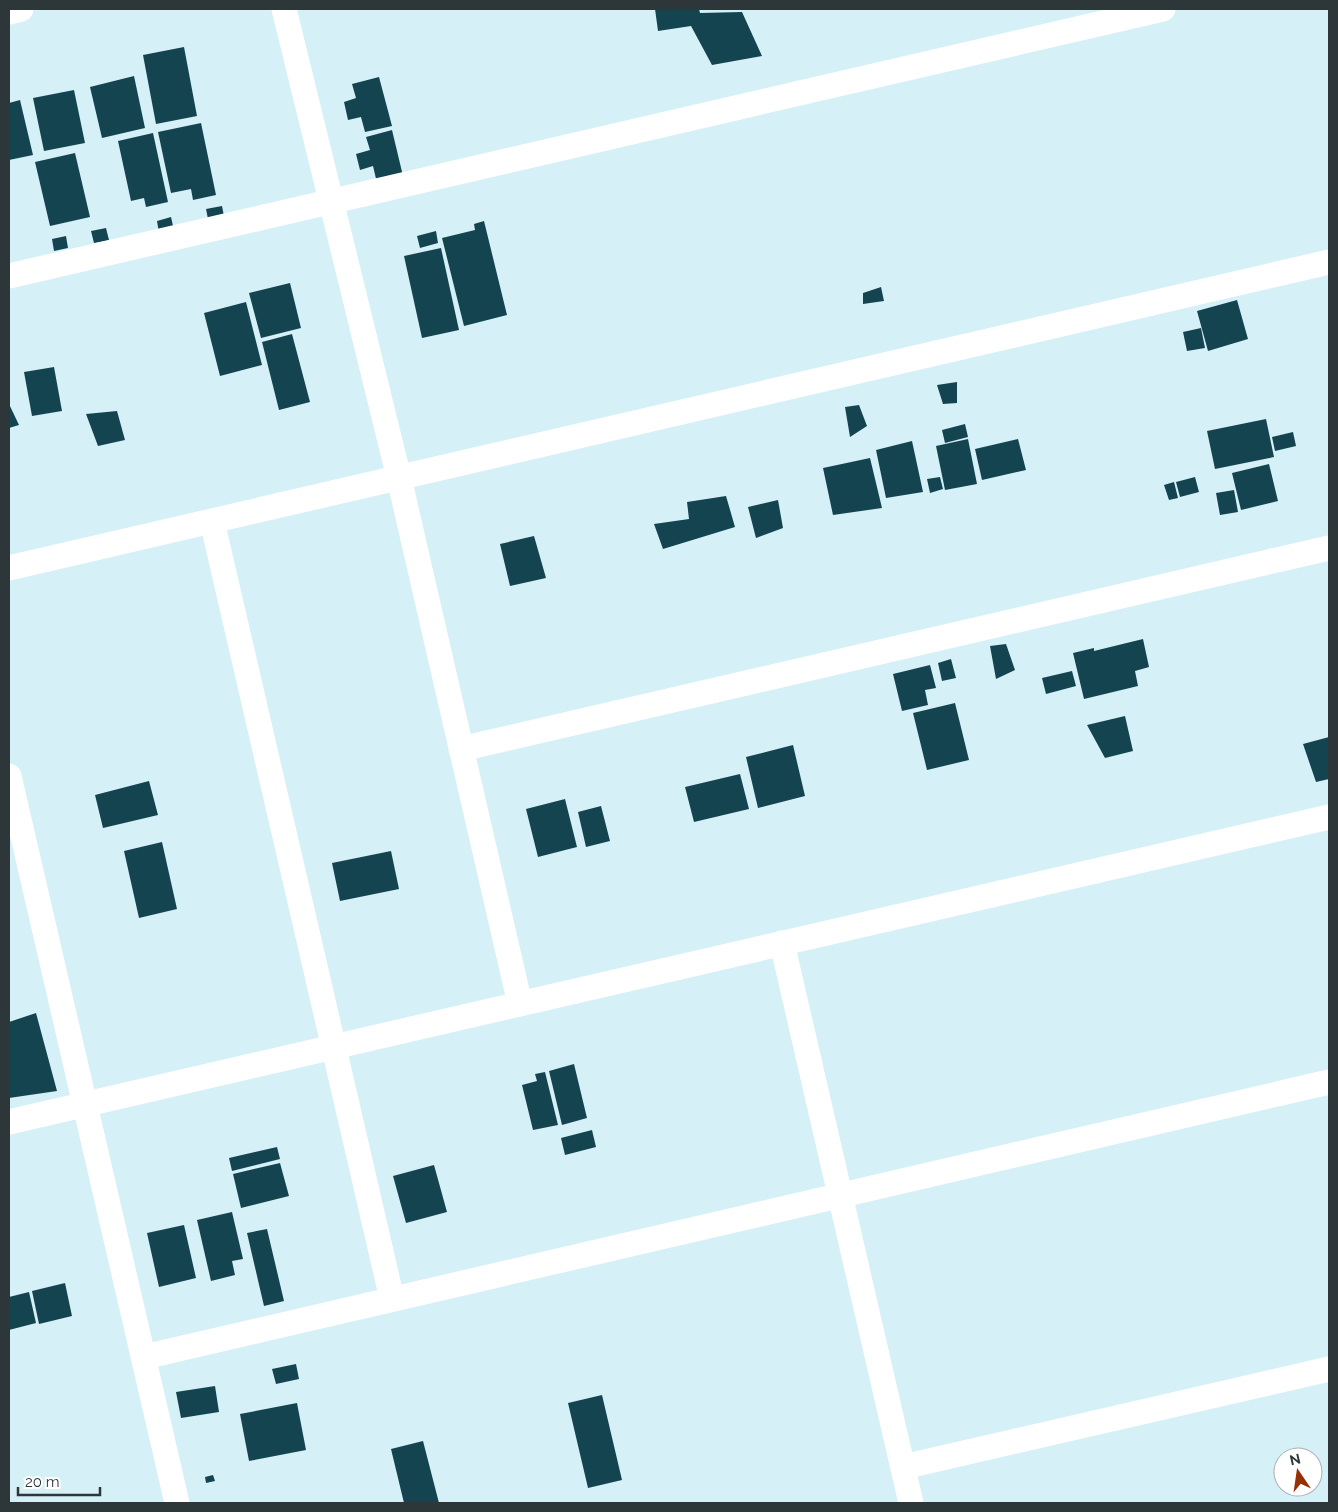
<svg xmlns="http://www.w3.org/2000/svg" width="1338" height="1512" font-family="Raleway,sans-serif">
	<rect width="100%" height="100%" fill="#d6f0f8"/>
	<path fill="#154451" d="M655,9H699L700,13L742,12L762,56L712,65L691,26L658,31Z
		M184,47L197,116L156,124L143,55Z
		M134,76L145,128L102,138L90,87Z
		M379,77L392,126L365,132L361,117L348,120L344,102L356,98L352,84Z
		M74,90L85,143L44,151L33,98Z
		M20,100L33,155L9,160V103Z
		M201,123L216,195L193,200L191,189L171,193L158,132Z
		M392,130L403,176L377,183L373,166L360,170L356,154L370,150L366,137Z
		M153,133L168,202L146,207L144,198L131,201L118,141Z
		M75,153L90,217L50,226L35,162Z
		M222,206L225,221L209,224L206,209Z
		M171,217L174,230L159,233L157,221Z
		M484,221L507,315L464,326L442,238L475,230L474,224Z
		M106,228L109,240L94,243L91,231Z
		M436,231L438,243L420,248L417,236Z
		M66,236L68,248L54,251L52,239Z
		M441,248L459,330L422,338L404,256Z
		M290,283L301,328L261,338L249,293Z
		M881,287L884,301L863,304V293Z
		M1237,300L1248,339L1208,351L1197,311Z
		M246,302L262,365L220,376L204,313Z
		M1201,328L1205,348L1187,351L1183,332Z
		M292,334L310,402L279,410L262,342Z
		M54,367L62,411L32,416L24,372Z
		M957,382V403L943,404L937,385Z
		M9,404L19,425L9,428Z
		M859,405L867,426L850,437L845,407Z
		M117,411L125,440L98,446L86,414Z
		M1266,419L1274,457L1215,469L1207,431Z
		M965,424L968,437L945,443L942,430Z
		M1293,432L1296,446L1275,451L1272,437Z
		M968,439L977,484L945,490L936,446Z
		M1018,439L1026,470L982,480L975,449Z
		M912,441L923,492L886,498L876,450Z
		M870,458L882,508L833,515L823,468Z
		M1269,464L1278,501L1241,510L1232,473Z
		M940,477L943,489L930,493L927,479Z
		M1195,477L1199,492L1180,497L1176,482Z
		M1174,482L1178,498L1169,500L1164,485Z
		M1234,490L1238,512L1220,515L1216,493Z
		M726,496L735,527L663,549L654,524L689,519L687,502Z
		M778,500L783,528L756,538L748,507Z
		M534,536L546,578L510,586L500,544Z
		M1143,639L1149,667L1135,671L1138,686L1084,699L1073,653L1094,648V651Z
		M1006,644L1015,670L996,679L990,646Z
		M951,659L956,678L942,681L938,663Z
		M930,665L936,688L925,690L928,705L902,711L893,674Z
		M1072,671L1076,686L1046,694L1042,678Z
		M955,703L969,760L927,770L913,713Z
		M1125,716L1133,751L1105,758L1087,725Z
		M1329,737V779L1316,782L1303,744Z
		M793,745L805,796L758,808L746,757Z
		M740,774L749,809L694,822L685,787Z
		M149,781L158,815L103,828L95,795Z
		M565,799L577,847L538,857L526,809Z
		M601,806L610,841L586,847L578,812Z
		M162,842L177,909L139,918L124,851Z
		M391,851L399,889L340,901L332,863Z
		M36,1013L57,1091L9,1098V1022Z
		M574,1064L587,1118L562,1125L549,1071Z
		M545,1072L558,1125L533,1130L522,1085L537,1081L535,1074Z
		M592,1130L596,1147L565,1155L561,1138Z
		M277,1147L280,1159L232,1171L229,1158Z
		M280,1163L289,1196L241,1208L233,1174Z
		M434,1165L447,1212L406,1223L393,1176Z
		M232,1212L243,1259L232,1261L235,1275L211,1281L197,1220Z
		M184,1225L196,1278L159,1287L147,1233Z
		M267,1229L284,1301L264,1306L247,1233Z
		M65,1283L72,1316L39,1324L32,1291Z
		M29,1292L36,1323L9,1330V1297Z
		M296,1364L299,1379L276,1384L272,1369Z
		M215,1386L219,1412L181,1418L176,1392Z
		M602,1395L622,1480L588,1488L568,1403Z
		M297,1403L306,1450L249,1461L240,1414Z
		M423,1441L439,1503H404L391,1449Z
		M213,1475L215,1481L206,1483L205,1477Z"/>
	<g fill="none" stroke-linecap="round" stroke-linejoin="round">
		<path stroke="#fff" stroke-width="25" d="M284,9L399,478L520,1004
			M9,12L21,9
			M9,276L1163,9
			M212,521L392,1299
			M9,568L1329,262
			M461,749L1329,548
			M9,776L177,1503
			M782,943L911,1503
			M9,1122L1329,817
			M144,1357L1329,1082
			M903,1467L1329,1369"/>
	</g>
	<rect width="1338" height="1512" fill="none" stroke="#2d373a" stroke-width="20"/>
	<g transform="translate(1298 1472) rotate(347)"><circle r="24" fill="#ffffff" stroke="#abafb0"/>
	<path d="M0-4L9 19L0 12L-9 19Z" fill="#963001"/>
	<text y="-8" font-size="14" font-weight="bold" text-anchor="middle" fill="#2d373a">N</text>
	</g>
	<path d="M18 1487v8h82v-8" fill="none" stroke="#2d373a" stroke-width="2.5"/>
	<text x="25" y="1487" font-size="15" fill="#2d373a" stroke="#ffffff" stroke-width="4" paint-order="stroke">20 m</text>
</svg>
